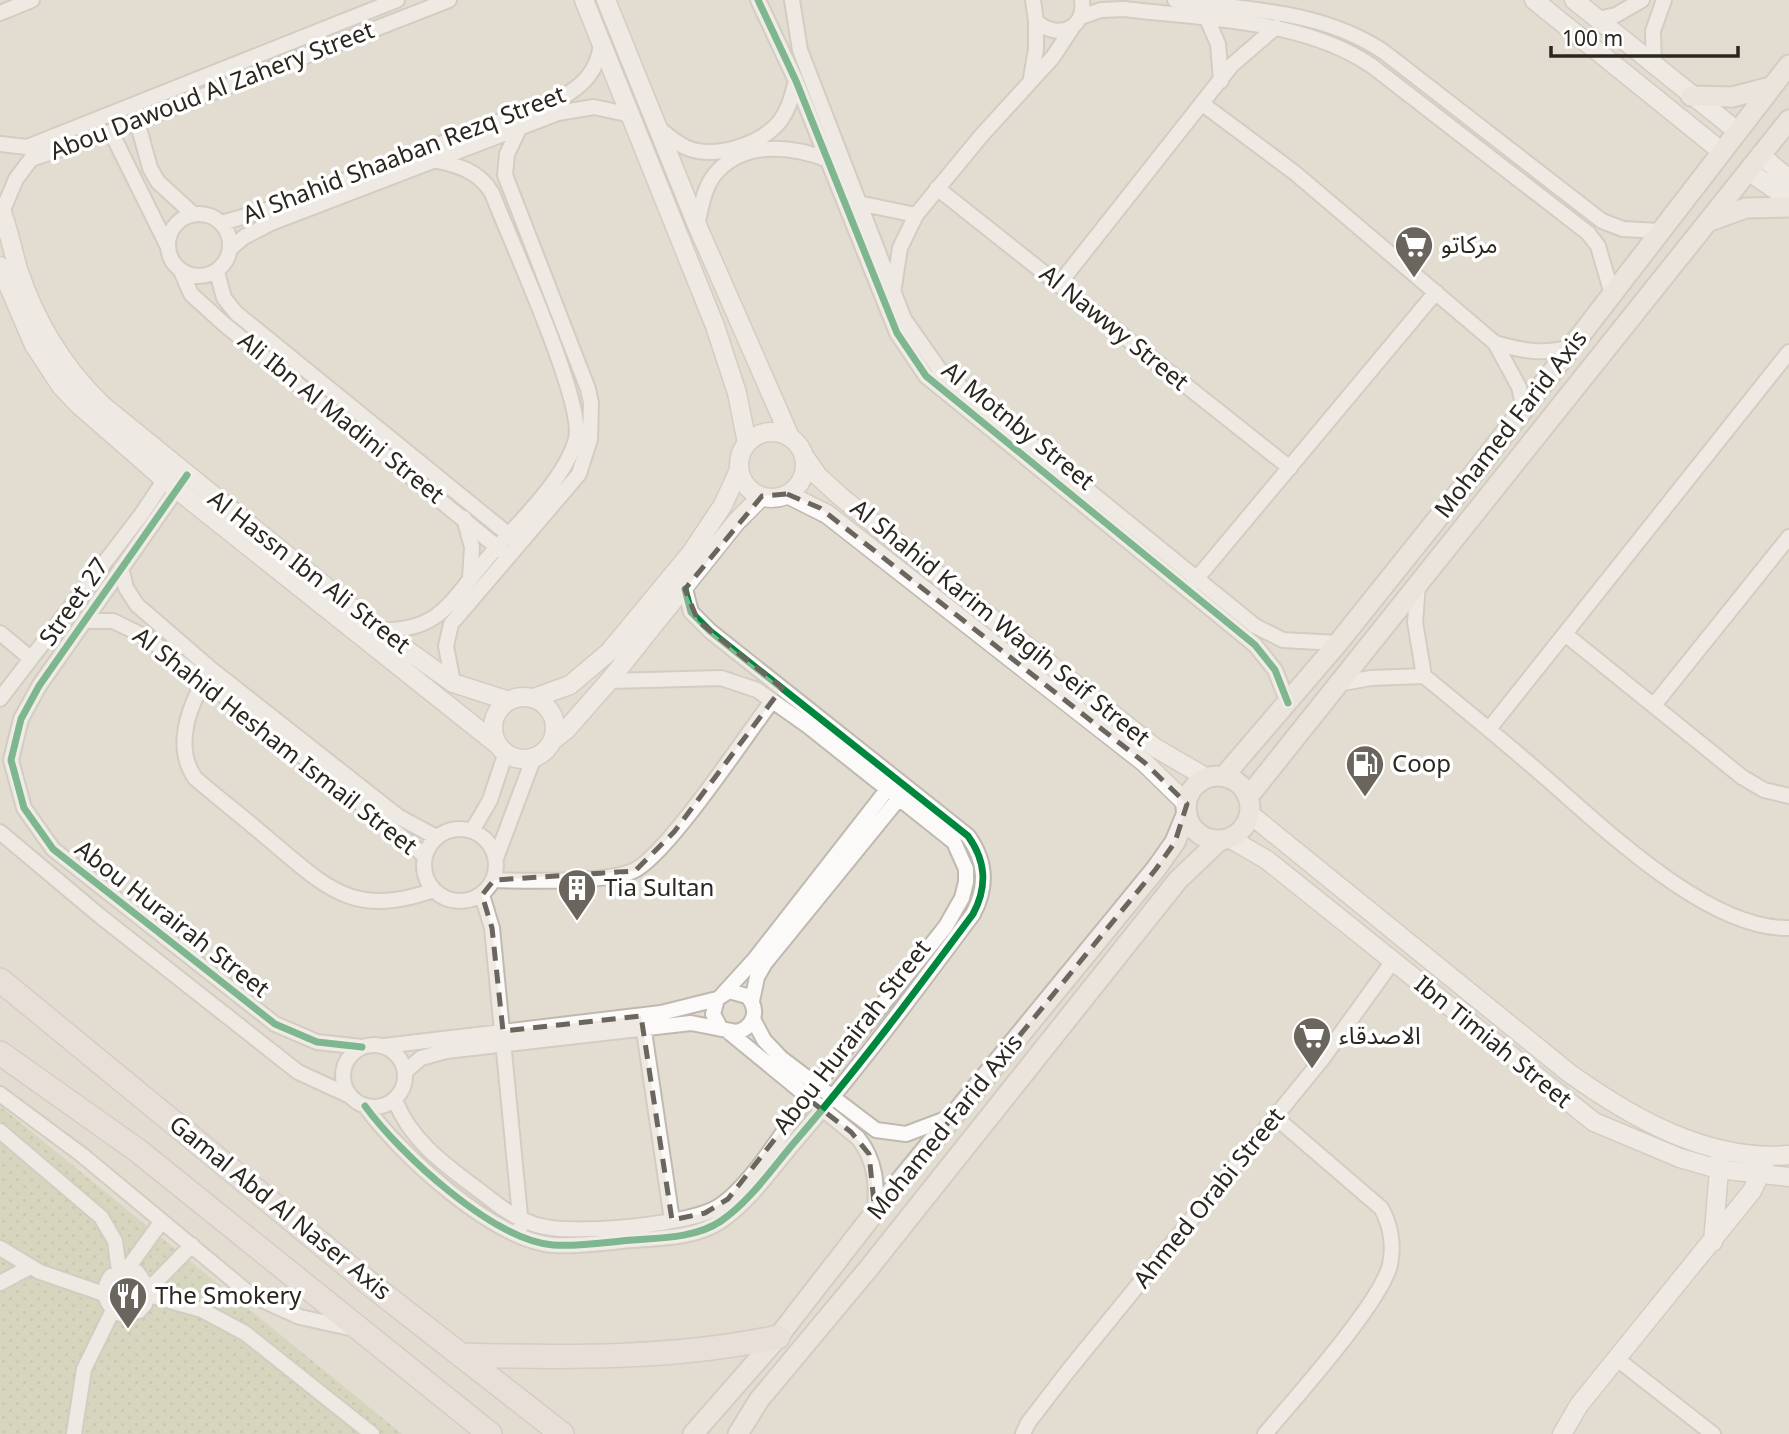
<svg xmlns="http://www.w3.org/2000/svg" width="1789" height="1434" font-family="'Noto Sans','Noto Sans Arabic',sans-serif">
	<defs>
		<pattern id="grass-dots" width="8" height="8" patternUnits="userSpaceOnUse" patternTransform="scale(1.75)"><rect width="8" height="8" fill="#c6cca4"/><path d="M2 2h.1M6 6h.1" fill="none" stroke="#aaaf8d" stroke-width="1.8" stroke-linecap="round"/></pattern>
	</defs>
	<rect width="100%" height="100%" fill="#e3dcd1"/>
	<path fill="url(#grass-dots)" d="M0,1106L402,1434H0Z"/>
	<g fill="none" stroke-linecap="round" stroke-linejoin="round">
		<g stroke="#bfb9b0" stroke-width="18">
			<path id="minor" d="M758,0L796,81L897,333L926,376L1255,645L1275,670L1288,703
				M792,0L800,50L904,319L939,369L1255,626L1283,640L1338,643
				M1033,0L1036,21C1056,40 1086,30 1082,0
				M1175,0C1247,10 1322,10 1384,52L1602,221L1623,229L1660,231
				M0,13L32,0
				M1081,17L1101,10L1124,9C1204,19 1304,19 1372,66L1588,233L1598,246L1612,294
				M1207,19L1218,44L1221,81
				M1598,19L1616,15L1642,0
				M1654,66L1653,31L1664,0
				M1031,78L1036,49V21
				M1204,105L1295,173L1495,343L1519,387L1524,408
				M137,121L150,168L158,182L193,214
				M658,128C667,134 675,142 685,147C713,160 761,145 780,121C789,109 792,95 796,81
				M111,132L168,247
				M0,144L27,147L397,0
				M937,188L1290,468
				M858,203L916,215
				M2,212L16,179L31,159L111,132L449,0
				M168 245a31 31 0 1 1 62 0a31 31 0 1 1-62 0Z
				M221,223L264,211L561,98C584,85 597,71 601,45
				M697,225C701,209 703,192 712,178C739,140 791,145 828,160
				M231,248L244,237L271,223L558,113L594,107L631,115
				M181,271L191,294L224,324L502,551
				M217,272L224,298L236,313L514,539
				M1059,284L1232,65L1276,27
				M894,287L900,248L916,215L981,136L1053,57L1072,28
				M1495,343C1523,351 1543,355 1571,347
				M182,482L39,686L21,719L11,760L24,808L53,849L275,1024L317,1042L362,1047
				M464,518L472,547L470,579
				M121,568L126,588L137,605L211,669L399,817L436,837
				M1193,583L1436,292
				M1418,585L1415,622L1424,676
				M85,621H113L146,637L289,745L425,856
				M379,630C438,632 450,603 484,562C512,529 565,481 576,439C585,402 509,238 492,193C479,171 458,165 433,160
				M0,633L29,657
				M1565,634L1742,777L1764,790L1789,796
				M208,674C190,704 173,746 195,778C218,798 243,817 266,837C326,887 352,919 434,890
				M1424,676C1463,708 1501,739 1539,772C1600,824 1706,930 1789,928
				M453,683L446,646L451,624L579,474L590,439L591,403L588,389L505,175L507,154L519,129
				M1337,684L1371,678L1424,676
				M0,699L141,515L170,472
				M1654,705L1789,537
				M1489,729L1789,352
				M424 865a36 36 0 1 1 72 0a36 36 0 1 1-72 0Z
				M472,831L490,800L506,752
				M0,832L100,916L298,1072L348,1095
				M496,858L534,757
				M494,880C526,881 605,883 633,871C666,857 746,735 772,701
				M482,895L492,928L521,1226
				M723,994L754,960L893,782
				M752,1001L757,977L765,963L904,792
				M753,1019L764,1040L781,1058L876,1130L906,1134L951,1117
				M644,1031L672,1220
				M729,1032L858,1138C876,1161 877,1184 875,1212
				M343 1076a31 31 0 1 1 62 0a31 31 0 1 1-62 0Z
				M384,1046L661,1013L717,999
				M406,1071L421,1058L446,1051L691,1023L737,1032C754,1027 760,1010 747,996L729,991L717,999L713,1014L721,1029
				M0,1094L82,1155L251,1295L300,1317L359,1330
				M395,1100C412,1145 453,1170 489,1198C506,1212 524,1223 545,1227C580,1234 689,1225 718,1207C753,1185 789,1121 815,1087C858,1033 903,981 946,926L962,898L966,882V869L954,842L808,726L757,690L721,678L609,681
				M365,1106C400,1154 493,1240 553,1245C579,1247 607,1242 633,1240C661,1238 696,1238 721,1221C749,1202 771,1170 793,1144C857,1070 915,992 973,914C988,886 986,861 968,836L710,631L691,612L685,589
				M0,1131L101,1217L115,1241L119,1271
				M0,1248L40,1272L104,1294
				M127,1269L162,1221
				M0,1283L30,1267
				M149,1289L137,1272L127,1269L111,1276C101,1291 104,1305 121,1314L139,1311L145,1304L149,1289L192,1245
				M149,1295L202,1310L245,1333L372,1434
				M1617,1359L1713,1434
				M74,1434L84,1369L113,1310
				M1023,1434L1028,1423L1068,1371L1323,1058L1393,961
				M1265,1434C1294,1399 1380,1304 1390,1265C1394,1246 1391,1225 1381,1208L1274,1116"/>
		</g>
		<g stroke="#bfb9b0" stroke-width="21">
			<path id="tertiary" d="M584,0L715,326L737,393L747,443
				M606,0L697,225L790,437
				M1534,0L1721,151
				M1574,0L1737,131
				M1760,155L1789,179
				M1748,171L1789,199
				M0,207C8,227 12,248 18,269C35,321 62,366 102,405L379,630L453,683L509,701
				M0,266L34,345L61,386L79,405L165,480L498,745
				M739 465a33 33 0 1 1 66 0a33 33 0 1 1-66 0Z
				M804,456L818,476L841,497L969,600L1154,747L1207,778
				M787,494L827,514L1145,763L1187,804
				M493 728a31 31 0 1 1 62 0a31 31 0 1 1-62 0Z
				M534,698L570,685L609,652L691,553L723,505L739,470
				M552,741L566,730L609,681L736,522L762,496
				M1250,814L1569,1073C1632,1118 1708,1162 1789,1155
				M1229,838L1267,860L1594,1122L1680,1158L1718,1169L1789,1177
				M1713,1242L1720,1158
				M1562,1434L1579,1405L1752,1191L1764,1166"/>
		</g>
		<g stroke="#bfb9b0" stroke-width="23">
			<path id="secondary" d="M1691,96L1732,97L1771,87
				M1710,221L1746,208L1789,207
				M1224,776L1338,643L1482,463L1789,65
				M1186 808a32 32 0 1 1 64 0a32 32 0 1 1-64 0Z
				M1248,797L1789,120
				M693,1434L778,1337L875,1212L1156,869L1175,842L1187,813
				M738,1434L759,1400L869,1268L1178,880L1220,840"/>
		</g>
		<g stroke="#bebbb5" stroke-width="26">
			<path id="primary" d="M0,980L375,1288L562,1434
				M0,1053L137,1150L490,1434
				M462,1355C565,1358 676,1359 778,1337"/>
		</g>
		<use href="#minor" stroke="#fbfaf8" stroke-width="14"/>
		<use href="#tertiary" stroke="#fbfaf8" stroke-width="18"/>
		<use href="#secondary" stroke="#f3eeec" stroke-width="19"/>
		<use href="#primary" stroke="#ece2e0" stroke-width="23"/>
		<g stroke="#fff" stroke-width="11">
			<path id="cycleway" d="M758,0L796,81L897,333L926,376L1255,645L1275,670L1288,703
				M187,475L39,686L21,719L11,760L24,808L53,849L275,1024L317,1042L362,1047
				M365,1106C400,1154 493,1240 553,1245C579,1247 607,1242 633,1240C661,1238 696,1238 721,1221C749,1202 771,1170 793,1144C857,1070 915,992 973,914C988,886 986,861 968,836L710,631L691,612L685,589"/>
		</g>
		<use href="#cycleway" stroke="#00873e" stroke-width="7"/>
	</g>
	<path d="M0 0H1789V1434H0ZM787,494L820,508L1145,763L1187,804L1175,842L1156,869L875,1212L869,1154L851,1132L807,1098L728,1199L705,1213L672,1220L641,1016L503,1031L492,928L482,895L494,880L635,871L674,832L782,688L698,621L685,589L762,496Z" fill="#e3dcd1" fill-opacity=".55" fill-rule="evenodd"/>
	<path fill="none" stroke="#6b665d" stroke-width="5" stroke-dasharray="14 9" stroke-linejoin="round" d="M787,494L820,508L1145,763L1187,804L1175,842L1156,869L875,1212L869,1154L851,1132L807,1098L728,1199L705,1213L672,1220L641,1016L503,1031L492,928L482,895L494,880L635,871L674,832L782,688L698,621L685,589L762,496Z"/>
	<defs>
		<g id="supermarket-pin" transform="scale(2.0125)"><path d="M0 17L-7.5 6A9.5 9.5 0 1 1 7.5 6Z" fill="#6b665d" stroke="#fff"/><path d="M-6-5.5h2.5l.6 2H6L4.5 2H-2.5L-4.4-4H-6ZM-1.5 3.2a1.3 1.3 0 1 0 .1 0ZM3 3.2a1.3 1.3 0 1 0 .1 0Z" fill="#fff"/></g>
		<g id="fuel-pin" transform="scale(2.0125)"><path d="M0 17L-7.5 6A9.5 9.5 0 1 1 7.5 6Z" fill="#6b665d" stroke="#fff"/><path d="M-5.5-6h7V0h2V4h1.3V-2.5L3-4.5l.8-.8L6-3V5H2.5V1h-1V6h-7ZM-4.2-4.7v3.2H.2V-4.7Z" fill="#fff"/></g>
		<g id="building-pin" transform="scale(2.0125)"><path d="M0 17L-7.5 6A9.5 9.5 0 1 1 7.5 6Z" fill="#6b665d" stroke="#fff"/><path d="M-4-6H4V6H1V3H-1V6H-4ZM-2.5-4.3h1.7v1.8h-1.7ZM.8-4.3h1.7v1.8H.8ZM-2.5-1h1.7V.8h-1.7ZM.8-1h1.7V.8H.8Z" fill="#fff"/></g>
		<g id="restaurant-pin" transform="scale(2.0125)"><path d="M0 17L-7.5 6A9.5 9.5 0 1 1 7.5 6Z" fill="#6b665d" stroke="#fff"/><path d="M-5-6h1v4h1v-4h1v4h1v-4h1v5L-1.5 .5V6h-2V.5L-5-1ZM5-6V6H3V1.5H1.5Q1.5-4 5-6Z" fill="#fff"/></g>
	</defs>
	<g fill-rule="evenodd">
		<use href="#supermarket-pin" x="1414" y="245"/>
		<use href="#fuel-pin" x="1365" y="764"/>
		<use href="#building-pin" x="577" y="888"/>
		<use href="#supermarket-pin" x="1312" y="1036"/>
		<use href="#restaurant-pin" x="128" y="1296"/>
	</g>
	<g text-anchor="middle" stroke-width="7" stroke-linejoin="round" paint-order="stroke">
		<g font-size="24" fill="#2b261e" stroke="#fff">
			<text transform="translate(212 91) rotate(-21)" y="8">Abou Dawoud Al Zahery Street</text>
			<text transform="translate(404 155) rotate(-21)" y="8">Al Shahid Shaaban Rezq Street</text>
			<text transform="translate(1114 328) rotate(39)" y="8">Al Nawwy Street</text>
			<text transform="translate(341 418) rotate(39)" y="8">Ali Ibn Al Madini Street</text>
			<text transform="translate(1511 424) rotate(-52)" y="8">Mohamed Farid Axis</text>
			<text transform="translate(1018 426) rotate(39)" y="8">Al Motnby Street</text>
			<text transform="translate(309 572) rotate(38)" y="8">Al Hassn Ibn Ali Street</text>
			<text transform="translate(74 602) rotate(-55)" y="8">Street 27</text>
			<text transform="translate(1000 623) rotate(39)" y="8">Al Shahid Karim Wagih Seif Street</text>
			<text transform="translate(275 741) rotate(38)" y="8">Al Shahid Hesham Ismail Street</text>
			<text transform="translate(172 919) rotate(38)" y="8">Abou Hurairah Street</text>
			<text transform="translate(852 1037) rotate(-52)" y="8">Abou Hurairah Street</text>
			<text transform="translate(1493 1042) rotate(39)" y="8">Ibn Timiah Street</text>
			<text transform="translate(945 1127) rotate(-51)" y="8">Mohamed Farid Axis</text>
			<text transform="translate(1209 1198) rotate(-51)" y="8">Ahmed Orabi Street</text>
			<text transform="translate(280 1208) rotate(39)" y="8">Gamal Abd Al Naser Axis</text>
		</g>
		<g font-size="24" fill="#2b261e" stroke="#fff" text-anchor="start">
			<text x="1441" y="253">مركاتو</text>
			<text x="1392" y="772">Coop</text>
			<text x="604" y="896">Tia Sultan</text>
			<text x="1339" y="1044">الاصدقاء</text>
			<text x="155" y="1304">The Smokery</text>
		</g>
	</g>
	<path d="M1551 46v10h187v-10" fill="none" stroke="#2b261e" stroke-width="3.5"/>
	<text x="1562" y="46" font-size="21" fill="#2b261e" stroke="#ffffff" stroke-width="5" paint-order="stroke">100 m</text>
</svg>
